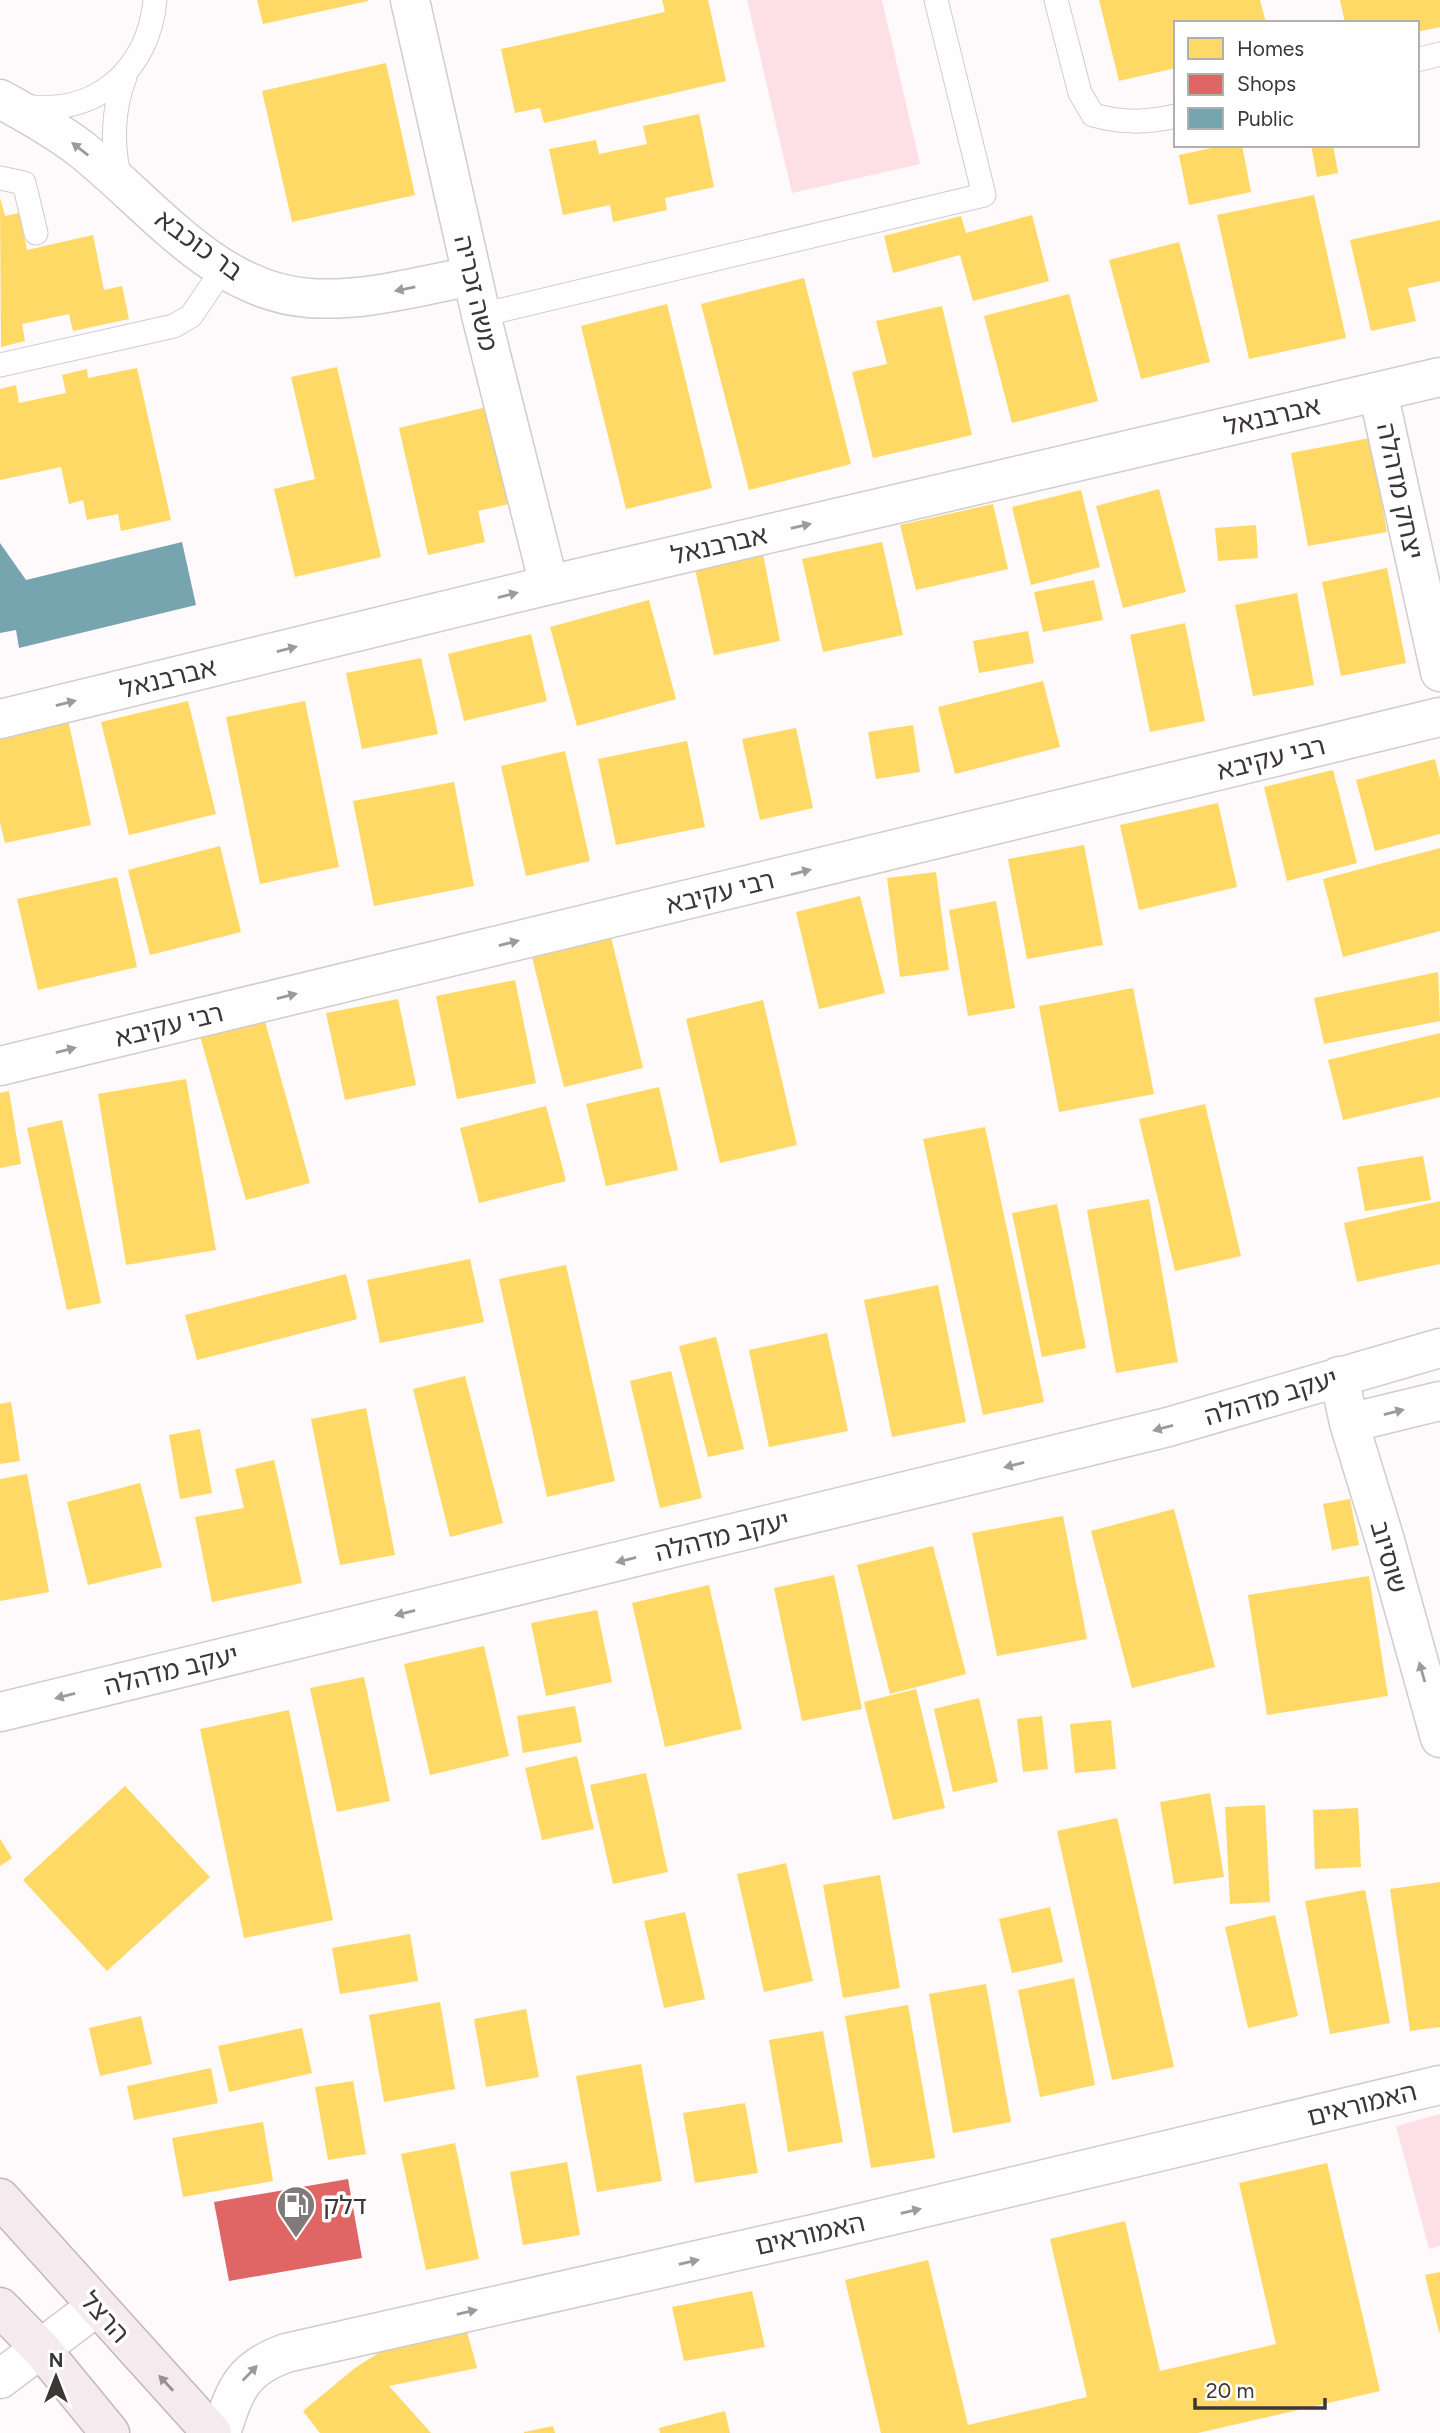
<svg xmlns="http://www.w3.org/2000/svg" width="1440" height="2433" font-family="Figtree,'Noto Sans Hebrew',sans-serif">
	<rect width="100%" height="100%" fill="#fef9fa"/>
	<path fill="#fce0e6" d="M747,0H882L920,164L792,193Z
		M1440,2114V2246L1429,2249L1396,2126Z"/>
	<path fill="#ffd966" d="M257,0H368V1L263,24Z
		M662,0H708L726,81L544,123L540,108L515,113L501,49L665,12Z
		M1099,0H1260L1266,23H1176V68L1119,81Z
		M1340,0H1440V27L1417,32V23H1345Z
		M386,63L415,195L292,222L262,91Z
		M699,114L714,187L665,198L667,210L613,222L610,205L563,215L549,149L596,140L599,154L647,144L643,126Z
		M1226,145H1242L1251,192L1189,205L1179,155Z
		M1311,145H1333L1338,173L1317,177Z
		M1314,195L1346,338L1249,359L1217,215Z
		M0,198L5,216L19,213L27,250L93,235L104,290L122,286L129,319L73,331L69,314L22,324L25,341L1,347Z
		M1032,215L1049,281L973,301L960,255L893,273L884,236L961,216L966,233Z
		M1440,220V281L1408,288L1416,321L1371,331L1350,240Z
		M1179,242L1210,362L1141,379L1109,260Z
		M804,278L851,464L749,490L701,304Z
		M1069,294L1098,401L1012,423L984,316Z
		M667,304L712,488L626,509L581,326Z
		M942,306L972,435L873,458L852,372L887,364L876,321Z
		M337,367L381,557L295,577L274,489L315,479L291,377Z
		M137,368L171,520L121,531L118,514L87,520L83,500L69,504L61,467L0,480V389L16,385L19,403L66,393L62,375L87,369L88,378Z
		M487,407L509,504L478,511L485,542L428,555L399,428Z
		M1370,438L1387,532L1308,546L1291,453Z
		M1159,489L1186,592L1123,608L1096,506Z
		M1081,490L1100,567L1031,585L1012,507Z
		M993,504L1008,569L916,590L900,525Z
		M1256,525L1258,558L1218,561L1215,528Z
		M882,542L903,635L823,652L802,559Z
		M763,554L780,641L714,655L695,569Z
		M1387,568L1406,663L1341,676L1322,582Z
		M1094,580L1103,620L1043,632L1034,592Z
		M1297,593L1314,685L1253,696L1235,605Z
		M649,600L676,699L577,726L550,627Z
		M1185,623L1205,721L1150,732L1130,635Z
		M1028,631L1034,663L979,673L973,641Z
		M531,634L547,701L464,721L448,654Z
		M421,658L438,734L362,749L346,673Z
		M1043,681L1060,747L955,774L938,707Z
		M188,701L216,814L129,835L101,722Z
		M305,701L339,867L260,884L226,717Z
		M65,706L91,825L5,843L0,823V720Z
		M913,725L920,772L876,779L868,732Z
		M796,728L813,808L760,820L742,739Z
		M687,741L705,827L616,845L598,759Z
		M565,751L590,861L526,876L501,766Z
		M1435,759L1440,779V834L1375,851L1356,780Z
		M1333,770L1357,863L1287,881L1264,787Z
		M454,782L474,886L374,906L353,801Z
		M1218,803L1237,887L1139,910L1120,825Z
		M1084,845L1103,945L1027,959L1008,859Z
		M220,846L241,932L150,955L128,870Z
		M1440,848V931L1343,957L1323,879Z
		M936,872L949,970L900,977L887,878Z
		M117,877L137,967L38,990L17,899Z
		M860,896L885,993L819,1009L796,912Z
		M996,901L1015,1008L968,1016L949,910Z
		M611,937L643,1068L564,1087L532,957Z
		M1438,972L1440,1021L1324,1044L1314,998Z
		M515,980L536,1083L457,1099L436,996Z
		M1133,988L1154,1094L1059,1112L1039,1006Z
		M398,999L416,1085L345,1100L326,1013Z
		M763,1000L797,1145L720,1163L686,1019Z
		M264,1018L310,1183L246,1200L200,1036Z
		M1440,1033V1097L1343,1120L1328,1060Z
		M186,1079L216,1250L126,1265L98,1094Z
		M659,1087L678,1170L606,1186L586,1104Z
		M9,1091L21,1164L0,1168V1093Z
		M1205,1104L1241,1256L1175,1271L1139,1119Z
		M546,1106L566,1181L479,1203L460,1128Z
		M62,1120L101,1303L67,1310L27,1128Z
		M985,1127L1044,1402L983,1415L923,1139Z
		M1423,1156L1431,1200L1365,1211L1357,1167Z
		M1149,1199L1178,1362L1116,1373L1087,1210Z
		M1440,1201V1264L1357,1282L1344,1223Z
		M1057,1204L1086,1348L1042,1357L1012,1213Z
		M470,1259L484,1322L380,1343L367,1280Z
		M566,1265L615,1481L547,1497L499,1279Z
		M346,1274L357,1319L197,1360L185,1315Z
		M938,1285L966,1422L892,1437L864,1300Z
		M827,1333L848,1431L769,1447L749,1350Z
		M716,1337L744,1449L708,1457L679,1346Z
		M671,1371L702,1498L660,1508L630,1381Z
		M465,1376L503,1523L450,1537L413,1389Z
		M11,1402L20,1461L0,1464V1404Z
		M366,1408L395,1555L340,1565L311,1419Z
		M200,1429L212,1493L180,1499L169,1435Z
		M274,1460L302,1583L212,1602L195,1517L244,1508L235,1469Z
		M27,1474L49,1592L0,1601V1479Z
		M140,1483L162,1567L88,1585L67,1502Z
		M1350,1499L1359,1545L1332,1550L1323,1504Z
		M1174,1509L1215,1667L1132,1688L1091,1531Z
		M1063,1516L1087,1639L997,1656L972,1533Z
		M933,1546L966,1674L890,1694L857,1565Z
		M834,1575L862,1709L802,1721L774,1588Z
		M1369,1576L1388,1696L1267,1715L1248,1595Z
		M709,1585L742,1729L665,1747L632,1603Z
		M597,1610L612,1682L546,1696L531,1623Z
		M484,1646L509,1756L430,1775L404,1664Z
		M364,1677L390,1801L337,1812L310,1688Z
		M916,1689L945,1808L893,1820L864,1702Z
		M979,1698L998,1782L953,1792L934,1709Z
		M575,1706L582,1742L523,1753L517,1716Z
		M289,1710L333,1920L244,1938L200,1729Z
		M1042,1716L1048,1769L1023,1772L1017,1719Z
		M1111,1720L1116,1769L1075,1773L1070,1724Z
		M577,1756L594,1829L542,1840L525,1768Z
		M646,1773L668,1872L613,1884L590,1785Z
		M125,1786L210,1877L107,1971L23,1880Z
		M1210,1793L1224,1877L1174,1884L1160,1802Z
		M1265,1805L1270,1902L1230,1904L1225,1807Z
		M1358,1808L1361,1867L1315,1869L1313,1810Z
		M1117,1818L1174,2067L1112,2080L1057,1831Z
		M0,1839L12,1858L0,1866Z
		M786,1863L813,1981L764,1992L737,1874Z
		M880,1875L900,1988L843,1998L823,1885Z
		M1440,1882V2027L1410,2031L1390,1889Z
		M1365,1890L1390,2023L1330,2034L1305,1901Z
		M1050,1907L1063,1962L1012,1973L999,1919Z
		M685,1912L705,1999L664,2008L644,1921Z
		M1275,1915L1298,2016L1248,2028L1225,1927Z
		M410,1934L418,1981L340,1994L332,1948Z
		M1074,1978L1095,2085L1040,2097L1018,1990Z
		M986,1984L1011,2122L953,2133L929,1994Z
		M440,2002L455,2089L384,2102L369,2015Z
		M908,2005L935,2158L871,2168L845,2016Z
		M526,2009L539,2077L486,2087L474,2019Z
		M141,2016L152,2064L100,2076L89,2028Z
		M302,2028L312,2073L229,2092L218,2046Z
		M823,2031L843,2142L788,2152L769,2040Z
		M641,2064L662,2181L597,2192L576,2076Z
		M211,2068L218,2103L134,2120L127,2086Z
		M353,2081L366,2154L328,2160L315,2087Z
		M745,2103L758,2173L695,2183L683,2113Z
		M263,2122L273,2181L183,2197L172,2138Z
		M455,2143L479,2259L426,2270L401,2154Z
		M567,2162L580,2235L523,2245L510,2172Z
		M1327,2163L1380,2391L1198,2433H881L845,2280L928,2260L968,2425L1087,2397L1050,2239L1125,2221L1160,2371L1276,2344L1239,2183Z
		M1440,2272V2332H1439L1425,2275Z
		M752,2291L765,2347L684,2361L672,2307Z
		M466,2328L477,2368L389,2386L431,2433H320L303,2411L355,2368L391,2345Z
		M725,2411L730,2433H660L659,2428Z
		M553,2426L555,2433H524V2432Z"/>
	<path fill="#e06666" d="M348,2179L362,2258L229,2281L214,2202Z"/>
	<path fill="#76a5af" d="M182,542L196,605L19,648L16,630L0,633V543L26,580Z"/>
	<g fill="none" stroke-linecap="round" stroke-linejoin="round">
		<g stroke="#d1cccd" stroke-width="25">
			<path id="lane" d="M1056,0L1080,93L1093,115C1122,123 1146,123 1176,116
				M1417,60L1440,54
				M24,106C95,117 149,70 155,0
				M0,178L24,183L36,233
				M122,184C111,151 112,110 125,77
				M481,315L984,195L936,0
				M0,365L174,326L191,316L223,269"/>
		</g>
		<g stroke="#d1cccd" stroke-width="41">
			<path id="street" d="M410,0L481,315L549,585
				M0,99C28,114 56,130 81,149C151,204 214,291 309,298C364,302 419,286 472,276
				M1378,392L1440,672
				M0,719L549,585L1440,377
				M0,1066L1440,717
				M1339,1376L1349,1423L1384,1537L1440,1738
				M1349,1423L1440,1401
				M0,1712L1168,1427L1440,1348
				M0,2379L96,2307
				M221,2433C235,2390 241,2369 286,2353L822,2232L1440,2085"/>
		</g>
		<g stroke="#c6b5ba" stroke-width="41">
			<path id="primary" d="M0,2198L212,2433
				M0,2307L42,2350L110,2433"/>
		</g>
		<use href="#lane" stroke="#fffefe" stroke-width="23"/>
		<use href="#street" stroke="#fffefe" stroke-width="38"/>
		<use href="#primary" stroke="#f5ebee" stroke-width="38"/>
	</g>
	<defs><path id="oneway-solid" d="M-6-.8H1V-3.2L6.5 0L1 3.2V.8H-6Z" transform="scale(1.75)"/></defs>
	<g fill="#9e9a9a">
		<use href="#oneway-solid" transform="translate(80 149) rotate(-142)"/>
		<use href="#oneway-solid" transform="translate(405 289) rotate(169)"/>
		<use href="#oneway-solid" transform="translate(801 526) rotate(-13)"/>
		<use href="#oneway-solid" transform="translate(508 595) rotate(-14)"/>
		<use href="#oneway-solid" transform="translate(287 649) rotate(-14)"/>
		<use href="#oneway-solid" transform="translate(66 703) rotate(-14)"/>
		<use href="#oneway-solid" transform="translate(801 872) rotate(-14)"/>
		<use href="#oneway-solid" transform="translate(509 943) rotate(-14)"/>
		<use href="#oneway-solid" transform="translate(287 996) rotate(-14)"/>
		<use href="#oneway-solid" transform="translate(66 1050) rotate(-14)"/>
		<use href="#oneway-solid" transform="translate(1394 1412) rotate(-14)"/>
		<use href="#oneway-solid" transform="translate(1163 1428) rotate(165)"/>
		<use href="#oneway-solid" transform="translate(1014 1465) rotate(166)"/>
		<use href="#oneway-solid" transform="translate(626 1560) rotate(166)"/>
		<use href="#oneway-solid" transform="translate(405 1613) rotate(166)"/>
		<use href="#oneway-solid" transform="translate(1422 1672) rotate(-106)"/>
		<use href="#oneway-solid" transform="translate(65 1696) rotate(166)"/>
		<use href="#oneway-solid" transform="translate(911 2211) rotate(-13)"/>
		<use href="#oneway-solid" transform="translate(689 2262) rotate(-13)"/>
		<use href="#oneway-solid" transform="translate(467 2312) rotate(-13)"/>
		<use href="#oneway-solid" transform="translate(250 2373) rotate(-46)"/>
	</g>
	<use fill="#999092" href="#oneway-solid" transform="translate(166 2383) rotate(-133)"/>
	<defs>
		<g id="fuel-pin" transform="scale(2.0125)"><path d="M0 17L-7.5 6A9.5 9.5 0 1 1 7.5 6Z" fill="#817a7b" stroke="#fff"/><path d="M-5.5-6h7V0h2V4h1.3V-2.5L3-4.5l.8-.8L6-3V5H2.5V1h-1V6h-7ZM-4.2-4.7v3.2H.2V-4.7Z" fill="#fff"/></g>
	</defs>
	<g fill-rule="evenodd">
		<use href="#fuel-pin" x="296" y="2205"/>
	</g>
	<g text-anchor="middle" stroke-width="7" stroke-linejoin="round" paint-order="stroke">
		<g font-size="26" fill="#3d3637" stroke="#fff">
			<text transform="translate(199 245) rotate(36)" y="9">בר כוכבא</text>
			<text transform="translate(476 293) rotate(77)" y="9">משה זכריה</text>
			<text transform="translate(1272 416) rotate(-13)" y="9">אברבנאל</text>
			<text transform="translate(1400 491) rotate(78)" y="9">יצחק מדהלה</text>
			<text transform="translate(719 545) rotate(-13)" y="9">אברבנאל</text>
			<text transform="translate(168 678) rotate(-14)" y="9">אברבנאל</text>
			<text transform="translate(1271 758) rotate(-14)" y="9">רבי עקיבא</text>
			<text transform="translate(720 892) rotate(-14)" y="9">רבי עקיבא</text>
			<text transform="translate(169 1025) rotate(-14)" y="9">רבי עקיבא</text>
			<text transform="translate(1271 1397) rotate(-17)" y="9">יעקב מדהלה</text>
			<text transform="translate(722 1536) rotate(-14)" y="9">יעקב מדהלה</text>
			<text transform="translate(1389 1557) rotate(74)" y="9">שוסיוב</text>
			<text transform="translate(171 1670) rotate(-14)" y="9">יעקב מדהלה</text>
			<text transform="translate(1362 2104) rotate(-14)" y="9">האמוראים</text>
			<text transform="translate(810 2234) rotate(-13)" y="9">האמוראים</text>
			<text transform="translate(105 2317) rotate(48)" y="9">הרצל</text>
		</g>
		<g font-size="26" fill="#3d3637" stroke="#fff" text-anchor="start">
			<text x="323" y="2214">דלק</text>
		</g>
	</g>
	<rect x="1174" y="21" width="245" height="126" fill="#ffffff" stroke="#b1afaf" stroke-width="2"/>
	<rect x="1188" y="38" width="35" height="21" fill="#ffd966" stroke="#b1afaf" stroke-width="2"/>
	<text x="1237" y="56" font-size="21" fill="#3d3637">Homes</text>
	<rect x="1188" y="74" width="35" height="21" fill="#e06666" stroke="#b1afaf" stroke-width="2"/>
	<text x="1237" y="91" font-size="21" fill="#3d3637">Shops</text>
	<rect x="1188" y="108" width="35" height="21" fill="#76a5af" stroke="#b1afaf" stroke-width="2"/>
	<text x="1237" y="126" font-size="21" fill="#3d3637">Public</text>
	<g transform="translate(56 2377)" stroke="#ffffff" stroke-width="5" paint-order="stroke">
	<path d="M0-5L12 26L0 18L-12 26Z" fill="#3d3637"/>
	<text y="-10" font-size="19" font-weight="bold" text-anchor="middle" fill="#3d3637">N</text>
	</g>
	<path d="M1195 2398v10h130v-10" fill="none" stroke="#3d3637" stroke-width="3.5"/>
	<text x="1206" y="2398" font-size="21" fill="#3d3637" stroke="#ffffff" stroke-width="5" paint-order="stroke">20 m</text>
</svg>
